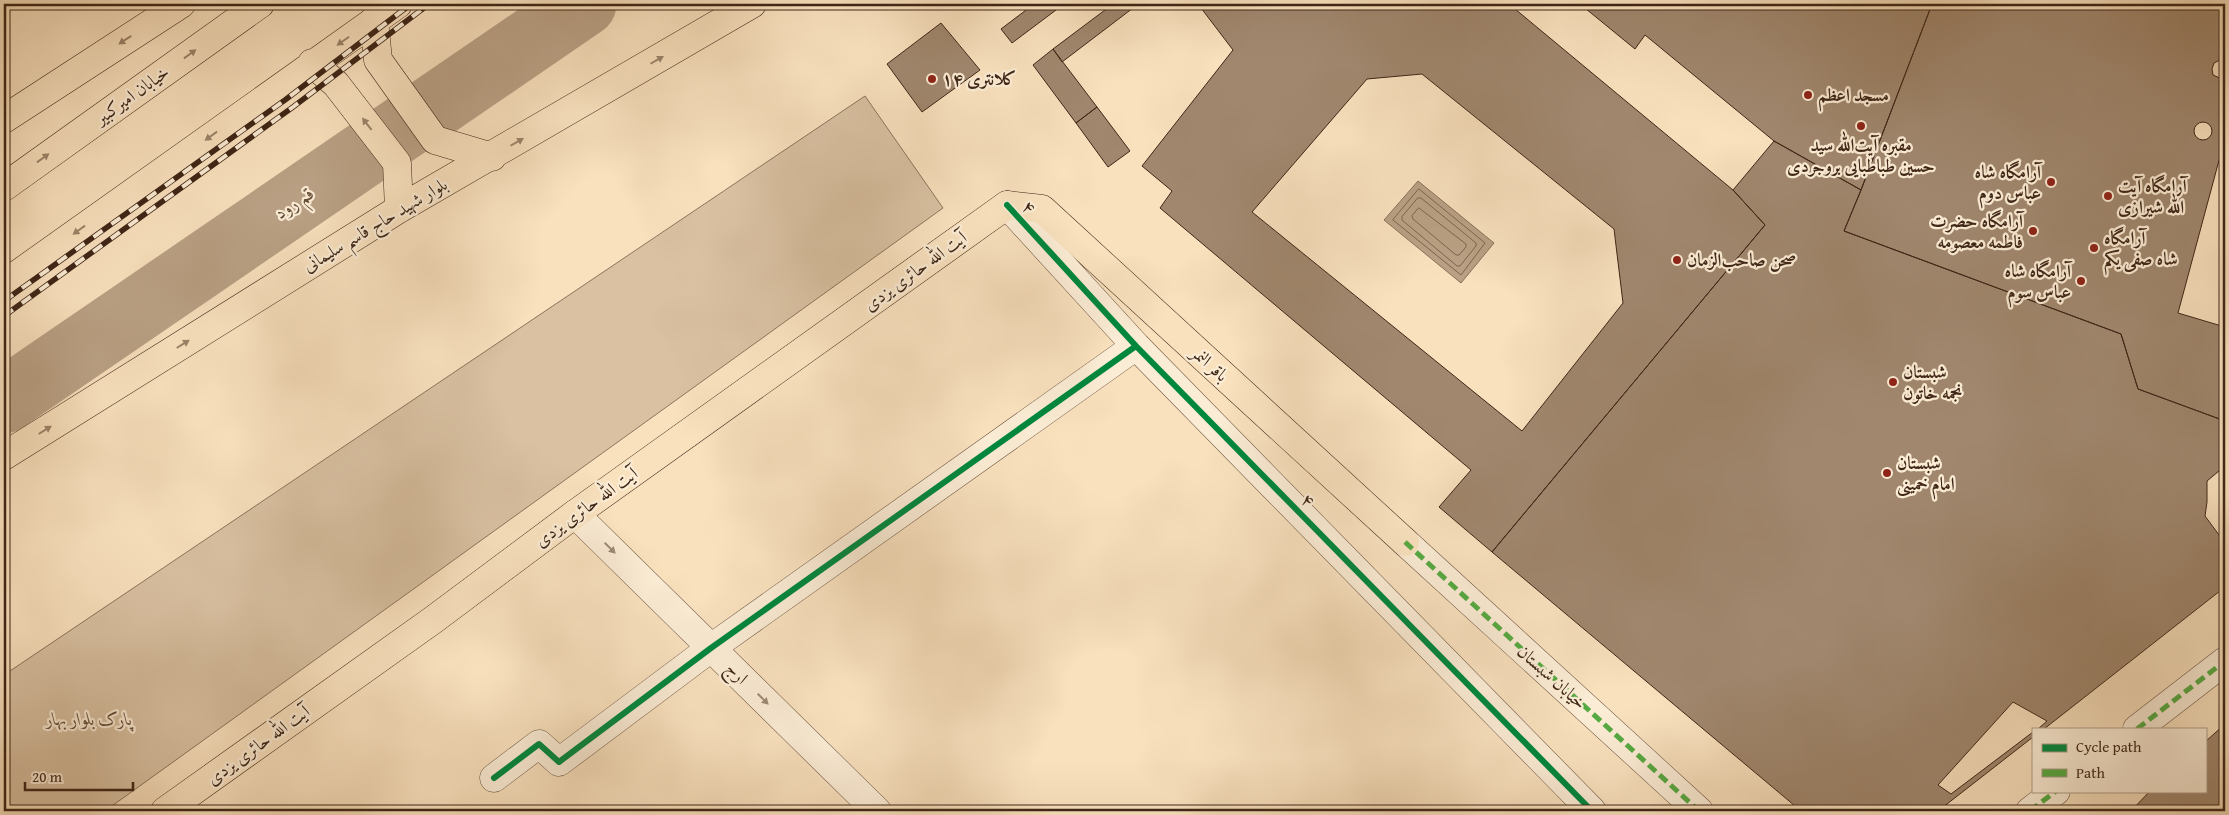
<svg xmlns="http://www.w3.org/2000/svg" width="2229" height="815" font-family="'Gentium Book Plus',Amiri,serif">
	<rect width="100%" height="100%" fill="#f9e1be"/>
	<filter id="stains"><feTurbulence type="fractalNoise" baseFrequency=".004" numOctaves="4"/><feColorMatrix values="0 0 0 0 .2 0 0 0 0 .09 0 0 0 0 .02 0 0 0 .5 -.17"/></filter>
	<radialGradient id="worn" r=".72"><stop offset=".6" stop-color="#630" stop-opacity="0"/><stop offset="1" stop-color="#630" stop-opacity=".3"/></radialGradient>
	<path fill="#d9c1a2" stroke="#8c745c" d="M865,96L943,208L105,811H4V675Z"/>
	<path fill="#baa185" stroke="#897059" d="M1418,181L1494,243L1461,283L1384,220Z"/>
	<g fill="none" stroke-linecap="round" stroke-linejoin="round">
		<path stroke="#7c644e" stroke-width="1" d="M1419,189L1485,243L1461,275L1393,220Z
			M1418,198H1421L1476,243V246L1460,266H1457L1402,220V217Z
			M1419,208L1466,244V247L1459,255H1456L1413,219L1412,216Z"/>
		<path stroke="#baa185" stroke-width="65" d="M4,401L584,4"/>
	</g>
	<path fill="#a0876e" stroke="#3f2617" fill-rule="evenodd" d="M1034,4H1064L1012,43L1001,29Z
		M1113,4H1129L1133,8L1062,62L1053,49Z
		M1198,4H1509L1733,190L1765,225L1492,552L1439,507L1471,470L1160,208L1172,191L1142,166L1233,50ZM1422,74L1614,229L1623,303L1522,431L1252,212L1367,79Z
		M1580,4H1932L1861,190L1774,141L1645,35L1635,49Z
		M1932,4H2225V138L2178,313L2225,327V421L2138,389L2121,334L1844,231L1861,190Z
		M941,23L980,70L922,112L887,64Z
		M1053,49L1097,107L1076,123L1033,65Z
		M2220,60L2225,62V78L2222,79L2213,75L2212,69L2214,63Z
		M1097,107L1130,151L1108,167L1076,123Z
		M2194 131a9 9 0 1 1 18 0a9 9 0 1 1-18 0Z
		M1774,141L1861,190L1844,231L2121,334L2138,389L2225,421V466L2207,481V502L2205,516L2225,543V587L2044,729H2038L2047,721L2013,702L1938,785L1951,794L2033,732V737L1938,811H1801L1492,552L1765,225L1733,190Z
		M2225,724V811H2131L2150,791H2205V742Z"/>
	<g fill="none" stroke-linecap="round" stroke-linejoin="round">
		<g stroke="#6e5541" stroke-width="29">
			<path id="minor" d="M1007,205L1136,346L1592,811
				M575,514L877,811
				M1405,542L1699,811
				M2137,729L2225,661
				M494,778L539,744L559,762L711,648L1136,346
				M2030,811L2056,791"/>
		</g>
		<g stroke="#3f2617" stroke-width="29">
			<path id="major" d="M374,20L378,60L435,140L492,157
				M312,63L336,84L397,163L399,209
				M4,119L181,4
				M4,187L260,4
				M4,284L398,4
				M4,456L399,209L752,4
				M165,811L433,620L575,514L1007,205L1042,209L1405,542"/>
		</g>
		<use href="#minor" stroke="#fbecd5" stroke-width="28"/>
		<use href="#major" stroke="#f9e1be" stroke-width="28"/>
		<g stroke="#3f2617" stroke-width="5.5">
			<path id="rail" d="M4,301L285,100L411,4
				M4,316L293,107L429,4"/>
		</g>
		<use href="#rail" stroke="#fbecd5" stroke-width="4" stroke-dasharray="11" stroke-linecap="butt"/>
		<path stroke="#56aa42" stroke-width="5" stroke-dasharray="10 5" stroke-linecap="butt" d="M1405,542L1699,811
			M2137,729L2225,661
			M2030,811L2056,791"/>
		<g stroke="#fbecd5" stroke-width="9">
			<path id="cycleway" d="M1007,205L1136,346L1592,811
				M494,778L539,744L559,762L711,648L1136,346"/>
		</g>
		<use href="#cycleway" stroke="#00873e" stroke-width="6"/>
	</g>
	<defs><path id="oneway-solid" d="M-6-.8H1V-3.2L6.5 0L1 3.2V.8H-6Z" transform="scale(1.25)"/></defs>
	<g fill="#9c846a">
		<use href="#oneway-solid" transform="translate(125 40) rotate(147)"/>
		<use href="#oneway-solid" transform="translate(343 41) rotate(145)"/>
		<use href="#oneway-solid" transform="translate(190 54) rotate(-36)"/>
		<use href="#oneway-solid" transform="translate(657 60) rotate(-30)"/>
		<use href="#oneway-solid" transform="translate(367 124) rotate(-128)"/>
		<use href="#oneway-solid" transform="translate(211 136) rotate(144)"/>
		<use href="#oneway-solid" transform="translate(517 142) rotate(-30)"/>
		<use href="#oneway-solid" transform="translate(43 158) rotate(-36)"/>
		<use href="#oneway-solid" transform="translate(79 230) rotate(144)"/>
		<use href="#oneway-solid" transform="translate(183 344) rotate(-32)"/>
		<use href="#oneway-solid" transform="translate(45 430) rotate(-32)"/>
	</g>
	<g fill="#9d8976">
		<use href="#oneway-solid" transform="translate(610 548) rotate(45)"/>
		<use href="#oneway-solid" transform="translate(763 699) rotate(45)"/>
	</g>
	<g fill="#8f2418" stroke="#fbecd5" stroke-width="2">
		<circle cx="932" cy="79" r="5"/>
		<circle cx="1808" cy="95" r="5"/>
		<circle cx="1861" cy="126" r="5"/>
		<circle cx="2051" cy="182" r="5"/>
		<circle cx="2108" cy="196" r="5"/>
		<circle cx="2033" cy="231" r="5"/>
		<circle cx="2094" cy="248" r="5"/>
		<circle cx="1677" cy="260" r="5"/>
		<circle cx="2081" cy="281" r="5"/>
		<circle cx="1893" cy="382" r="5"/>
		<circle cx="1887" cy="473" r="5"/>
	</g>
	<g text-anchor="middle" stroke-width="4.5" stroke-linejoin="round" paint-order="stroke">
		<g font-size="18" font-weight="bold" fill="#3f2617" stroke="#fbecd5" text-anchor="start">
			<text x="942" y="85">کلانتری ۱۴</text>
			<text x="1818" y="101">مسجد اعظم</text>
			<text x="1861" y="151" text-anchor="middle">مقبره آیت‌الله سید<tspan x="1861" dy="21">حسین طباطبایی بروجردی</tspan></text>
			<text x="2041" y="178" text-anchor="end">آرامگاه شاه<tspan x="2041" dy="21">عباس دوم</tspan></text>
			<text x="2118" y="192">آرامگاه آیت<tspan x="2118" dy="21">الله شیرازی</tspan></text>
			<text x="2023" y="227" text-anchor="end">آرامگاه حضرت<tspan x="2023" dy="21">فاطمه معصومه</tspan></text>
			<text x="2104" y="244">آرامگاه<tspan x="2104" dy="21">شاه صفی یکم</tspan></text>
			<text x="1687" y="266">صحن صاحب‌الزمان</text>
			<text x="2071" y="277" text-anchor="end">آرامگاه شاه<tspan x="2071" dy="21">عباس سوم</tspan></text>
			<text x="1903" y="378">شبستان<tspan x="1903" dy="21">نجمه خاتون</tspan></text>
			<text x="1897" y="469">شبستان<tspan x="1897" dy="21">امام خمینی</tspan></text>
		</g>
		<g font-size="18" fill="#3f2617" stroke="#fbecd5">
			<text transform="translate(132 95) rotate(-36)" y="6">خیابان امیرکبیر</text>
			<text transform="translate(1029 207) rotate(48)" y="6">۴</text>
			<text transform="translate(375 225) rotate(-31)" y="6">بلوار شهید حاج قاسم سلیمانی</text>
			<text transform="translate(915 271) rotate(-36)" y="6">آیت الله‌ حائری‌ یزدی</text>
			<text transform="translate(1210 364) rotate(42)" y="6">باقر النمر</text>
			<text transform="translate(1308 500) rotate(45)" y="6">۴</text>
			<text transform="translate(586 507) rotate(-36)" y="6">آیت الله‌ حائری‌ یزدی</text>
			<text transform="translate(737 673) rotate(45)" y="6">ارج</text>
			<text transform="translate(1552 677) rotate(42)" y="6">خیابان شبستان</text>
			<text transform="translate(258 745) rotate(-36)" y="6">آیت الله‌ حائری‌ یزدی</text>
		</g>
		<g font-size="18" font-style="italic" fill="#664d3a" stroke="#fbecd5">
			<text x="89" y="725">پارک بلوار بهار</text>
		</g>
		<g font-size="19" font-style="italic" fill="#644b38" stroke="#fbecd5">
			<text transform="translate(294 202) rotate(-34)" y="7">قم رود</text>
		</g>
	</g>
	<rect width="2229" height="815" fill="none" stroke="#f9e1be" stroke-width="20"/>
	<rect x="5" y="5" width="2219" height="805" fill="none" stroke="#3f2617" stroke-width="2.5"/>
	<rect x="10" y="10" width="2209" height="795" fill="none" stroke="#3f2617"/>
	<rect x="2032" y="728" width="175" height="65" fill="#fbecd5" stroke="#b09d89"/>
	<rect x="2042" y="744" width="25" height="8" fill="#00873e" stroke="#b09d89"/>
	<text x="2076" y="752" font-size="15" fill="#3f2617">Cycle path</text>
	<rect x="2042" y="769" width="25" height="8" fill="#56aa42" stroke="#b09d89"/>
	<text x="2076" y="778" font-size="15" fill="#3f2617">Path</text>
	<path d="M25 782v8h108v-8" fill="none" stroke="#3f2617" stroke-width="2.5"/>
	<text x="32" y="782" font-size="15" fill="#3f2617" stroke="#fbecd5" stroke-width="4" paint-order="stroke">20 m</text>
	<rect width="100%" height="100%" filter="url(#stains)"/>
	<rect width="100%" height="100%" fill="url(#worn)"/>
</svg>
